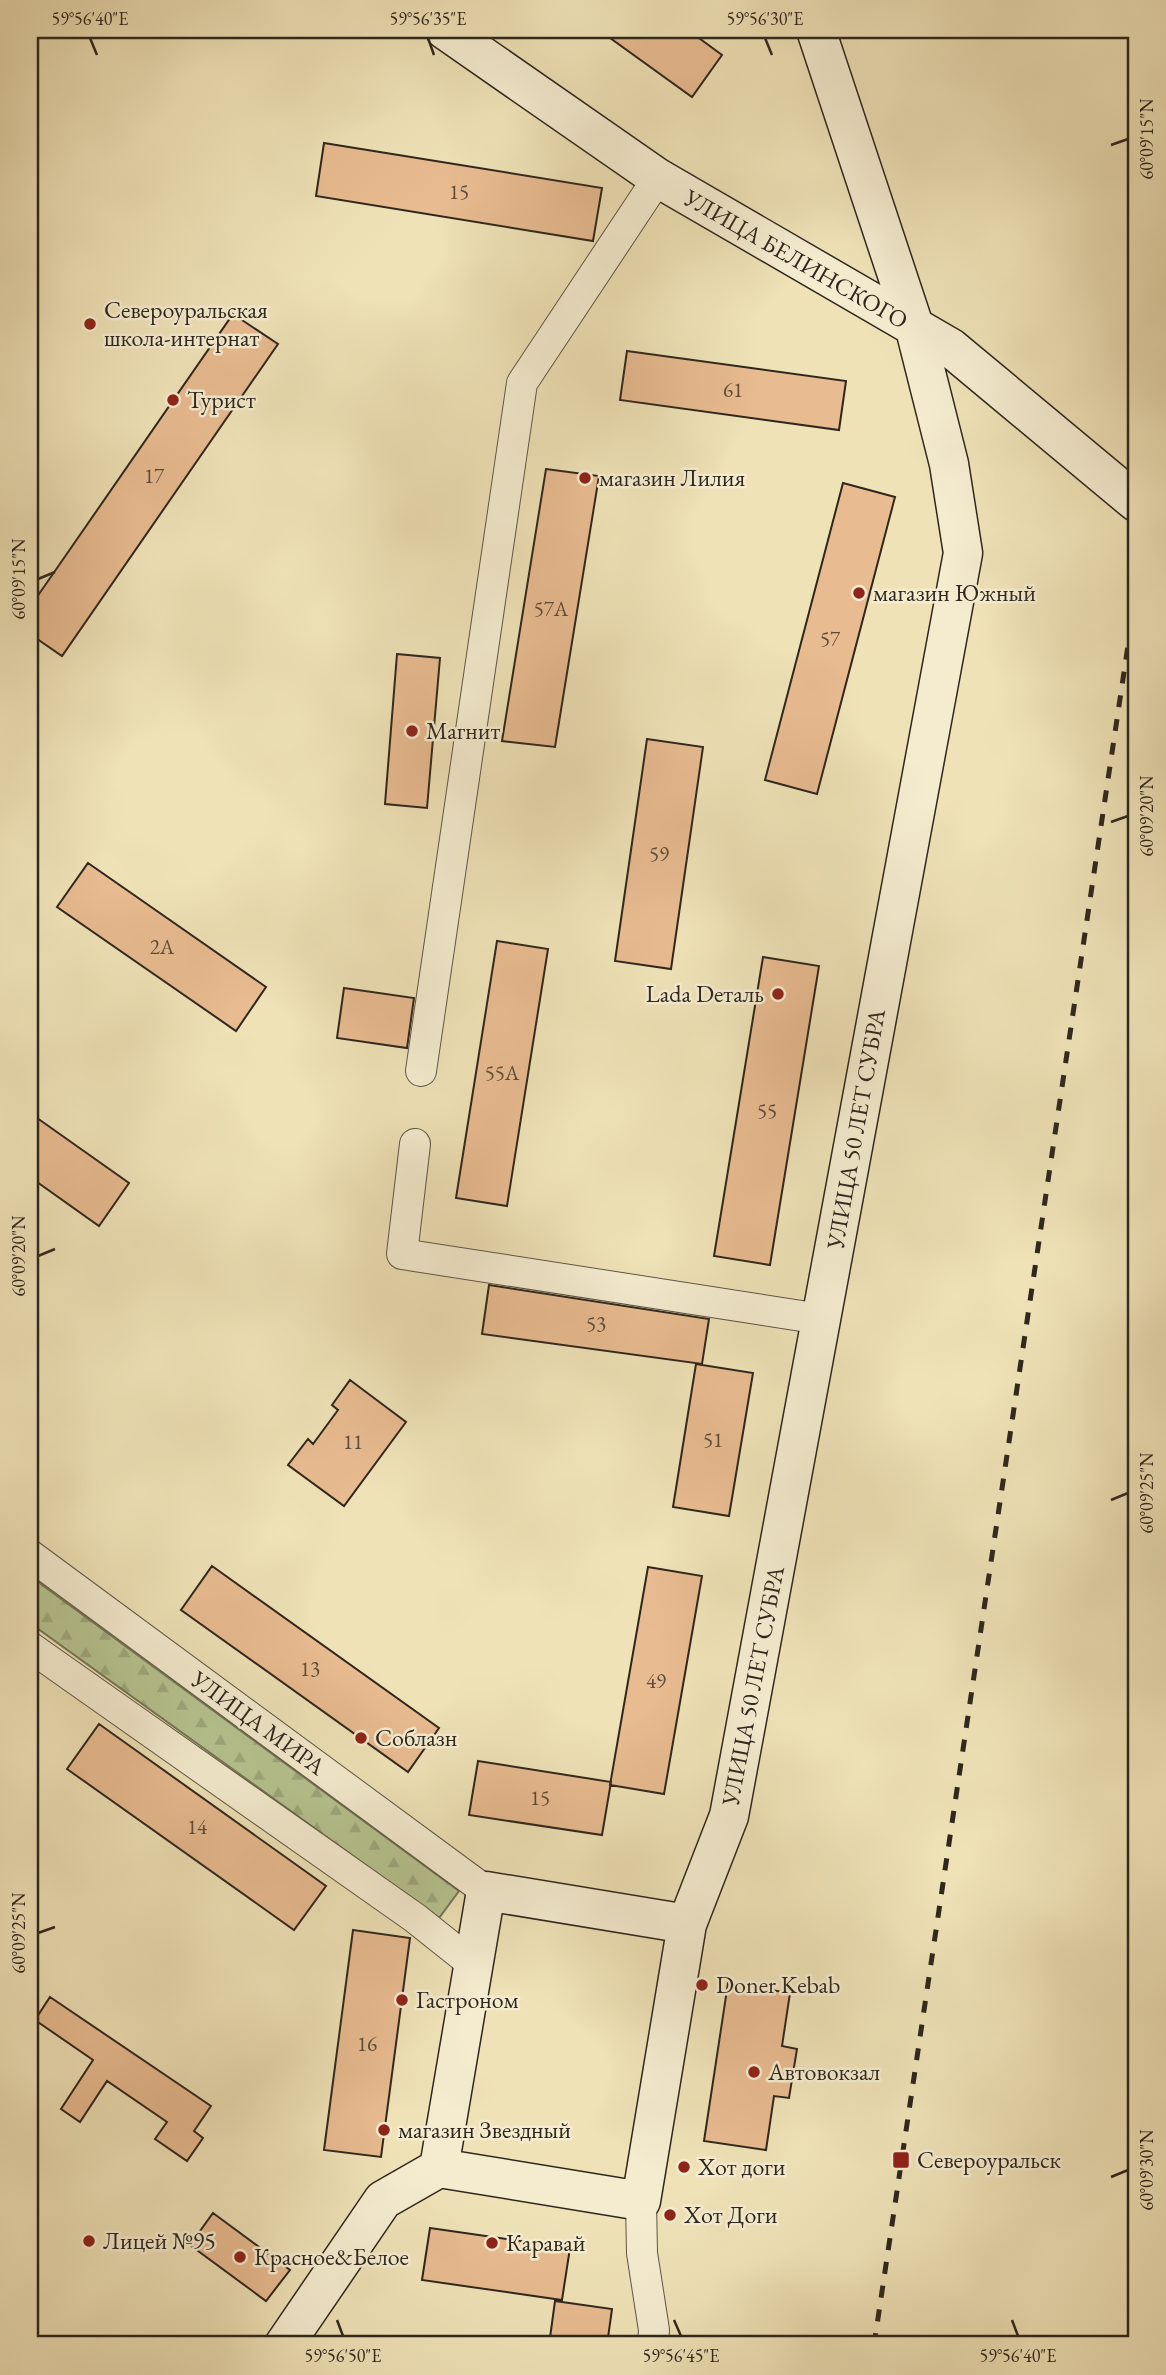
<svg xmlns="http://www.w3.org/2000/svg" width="1166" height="2375" font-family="'EB Garamond',serif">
	<defs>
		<pattern id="forest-firs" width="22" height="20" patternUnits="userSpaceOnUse" patternTransform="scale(1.75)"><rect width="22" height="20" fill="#b6c490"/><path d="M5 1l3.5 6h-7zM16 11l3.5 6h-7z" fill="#9da87c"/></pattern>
	</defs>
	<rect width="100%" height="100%" fill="#efe2b7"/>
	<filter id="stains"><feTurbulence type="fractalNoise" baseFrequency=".00286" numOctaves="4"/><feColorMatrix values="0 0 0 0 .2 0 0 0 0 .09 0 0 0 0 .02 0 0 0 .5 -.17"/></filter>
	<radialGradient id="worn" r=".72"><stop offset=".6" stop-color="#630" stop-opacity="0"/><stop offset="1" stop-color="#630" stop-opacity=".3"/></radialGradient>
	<path fill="url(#forest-firs)" stroke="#727656" stroke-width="2" d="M30,1576L459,1891L439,1918L30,1623Z"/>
	<path fill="#e8bb90" stroke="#2f271d" stroke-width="2" d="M599,30H688L722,55L692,97Z
		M324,143L602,188L593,241L316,196Z
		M233,314L278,344L62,656L30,634V607Z
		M627,351L846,381L839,430L620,400Z
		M546,469L599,476L555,747L502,741Z
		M843,483L895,497L817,794L765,780Z
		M397,654L440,658L427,808L385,804Z
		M647,739L703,747L671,969L615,961Z
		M88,863L266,987L236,1031L57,907Z
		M497,941L548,949L507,1206L456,1198Z
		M763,957L819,966L770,1265L714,1256Z
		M344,988L414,998L407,1048L337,1038Z
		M30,1113L129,1183L99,1226L30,1177Z
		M489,1285L709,1319L702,1364L482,1334Z
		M696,1364L753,1373L729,1516L673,1507Z
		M350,1380L406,1422L344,1506L288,1465L308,1439L313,1444L338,1410L332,1405Z
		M212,1566L439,1728L408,1772L181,1610Z
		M648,1567L702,1576L664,1794L610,1785Z
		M99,1724L326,1886L294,1930L67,1769Z
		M478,1761L611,1782L602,1835L469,1815Z
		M353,1930L410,1938L381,2157L324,2150Z
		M728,1983L790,1993L782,2046L797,2049L789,2098L774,2096L766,2150L704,2141Z
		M50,1997L211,2106L194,2131L203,2138L187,2161L155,2139L167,2122L107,2081L80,2122L61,2109L93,2060L35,2020Z
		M213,2213L290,2270L266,2301L190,2245Z
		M430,2228L570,2248L562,2300L422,2280Z
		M555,2301L612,2309L607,2345H549Z"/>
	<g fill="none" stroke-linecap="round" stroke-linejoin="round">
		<g stroke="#5f5644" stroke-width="32">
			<path id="street" d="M421,1071L522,383L658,178
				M415,1144L402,1254L821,1319
				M30,1555L486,1891
				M30,1647L415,1918L474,1965
				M641,2201L642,2253L654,2330L653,2345"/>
		</g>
		<g stroke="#2f271d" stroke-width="41">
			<path id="secondary" d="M445,30L658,178L951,348L1136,502
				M439,2168L641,2201L687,1924L729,1816L963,553L949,464L915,329L816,30
				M439,2168L486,1891L687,1924
				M284,2345L383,2200L439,2168"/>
		</g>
		<use href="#street" stroke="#f5ecd0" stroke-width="30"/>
		<use href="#secondary" stroke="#f5ecd0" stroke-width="38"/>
		<path stroke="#2f271d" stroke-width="5" stroke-dasharray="12 12" stroke-linecap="butt" d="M874,2345L1136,592"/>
	</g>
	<path fill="none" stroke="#2f271d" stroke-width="2.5" d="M90,38L97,55M428,38L434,55M765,38L772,55M1111,145L1128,139M38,579L55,572M1111,822L1128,816M38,1256L55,1249M1111,1500L1128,1493M38,1933L55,1927M1111,2177L1128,2170M337,2320L343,2336M674,2320L681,2336M1012,2320L1018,2336"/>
	<g fill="#8f2418" stroke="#f5ecd0" stroke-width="2.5">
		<circle cx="90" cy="324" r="7"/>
		<circle cx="173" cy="400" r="7"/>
		<circle cx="585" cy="478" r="7"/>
		<circle cx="859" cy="593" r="7"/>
		<circle cx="412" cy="731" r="7"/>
		<circle cx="778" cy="994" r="7"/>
		<circle cx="361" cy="1738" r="7"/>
		<circle cx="702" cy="1985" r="7"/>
		<circle cx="402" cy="2000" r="7"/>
		<circle cx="754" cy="2072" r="7"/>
		<circle cx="384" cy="2130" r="7"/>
		<rect x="892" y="2151" width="18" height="18" rx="3.5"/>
		<circle cx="684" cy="2167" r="7"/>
		<circle cx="670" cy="2215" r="7"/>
		<circle cx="89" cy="2241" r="7"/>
		<circle cx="492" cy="2243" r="7"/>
		<circle cx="240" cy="2257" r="7"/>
	</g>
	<g text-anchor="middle" stroke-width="5" stroke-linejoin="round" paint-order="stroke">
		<g font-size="21" fill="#5d4c3a">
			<text x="459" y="199">15</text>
			<text x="733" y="397">61</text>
			<text x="154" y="483">17</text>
			<text x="551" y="616">57А</text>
			<text x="830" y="646">57</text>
			<text x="659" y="861">59</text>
			<text x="162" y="954">2А</text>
			<text x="502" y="1080">55А</text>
			<text x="767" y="1118">55</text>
			<text x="596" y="1331">53</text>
			<text x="713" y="1447">51</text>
			<text x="353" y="1449">11</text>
			<text x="310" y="1676">13</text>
			<text x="656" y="1688">49</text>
			<text x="540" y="1805">15</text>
			<text x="197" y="1834">14</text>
			<text x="367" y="2051">16</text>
		</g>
		<g font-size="24" fill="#2f271d" stroke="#f5ecd0">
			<text transform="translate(796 259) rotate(30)" y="8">УЛИЦА БЕЛИНСКОГО</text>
			<text transform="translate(856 1129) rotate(-80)" y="8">УЛИЦА 50 ЛЕТ СУБРА</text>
			<text transform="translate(753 1686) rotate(-79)" y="8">УЛИЦА 50 ЛЕТ СУБРА</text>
			<text transform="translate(258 1723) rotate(36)" y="8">УЛИЦА МИРА</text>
		</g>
		<g font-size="24" fill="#2f271d" stroke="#f5ecd0" text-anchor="start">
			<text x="104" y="318">Североуральская<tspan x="104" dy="28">школа-интернат</tspan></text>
			<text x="187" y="408">Турист</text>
			<text x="599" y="486">магазин Лилия</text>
			<text x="873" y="601">магазин Южный</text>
			<text x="426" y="739">Магнит</text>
			<text x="764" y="1002" text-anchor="end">Lada Dеталь</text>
			<text x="375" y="1746">Соблазн</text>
			<text x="716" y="1993">Doner Kebab</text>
			<text x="416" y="2008">Гастроном</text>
			<text x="768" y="2080">Автовокзал</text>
			<text x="398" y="2138">магазин Звездный</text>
			<text x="917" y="2168">Североуральск</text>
			<text x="698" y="2175">Хот доги</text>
			<text x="684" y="2223">Хот Доги</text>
			<text x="103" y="2249">Лицей №95</text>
			<text x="506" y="2251">Каравай</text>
			<text x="254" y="2265">Красное&amp;Белое</text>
		</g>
	</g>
	<rect width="1166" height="2375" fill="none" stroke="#efe2b7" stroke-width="77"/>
	<rect x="38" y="38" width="1090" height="2298" fill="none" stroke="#2f271d" stroke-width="2.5"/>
	<g font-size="18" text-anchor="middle" fill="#2f271d">
		<text x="90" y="25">59°56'40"E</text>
		<text x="428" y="25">59°56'35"E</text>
		<text x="765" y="25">59°56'30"E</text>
		<text transform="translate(1147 139) rotate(-90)" y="6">60°09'15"N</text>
		<text transform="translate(19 579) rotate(-90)" y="6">60°09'15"N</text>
		<text transform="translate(1147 816) rotate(-90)" y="6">60°09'20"N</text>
		<text transform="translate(19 1256) rotate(-90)" y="6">60°09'20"N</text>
		<text transform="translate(1147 1493) rotate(-90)" y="6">60°09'25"N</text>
		<text transform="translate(19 1933) rotate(-90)" y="6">60°09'25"N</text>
		<text transform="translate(1147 2170) rotate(-90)" y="6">60°09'30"N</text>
		<text x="343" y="2362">59°56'50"E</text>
		<text x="681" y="2362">59°56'45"E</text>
		<text x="1018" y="2362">59°56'40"E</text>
	</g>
	<rect width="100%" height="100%" filter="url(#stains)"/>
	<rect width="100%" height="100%" fill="url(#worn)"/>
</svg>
